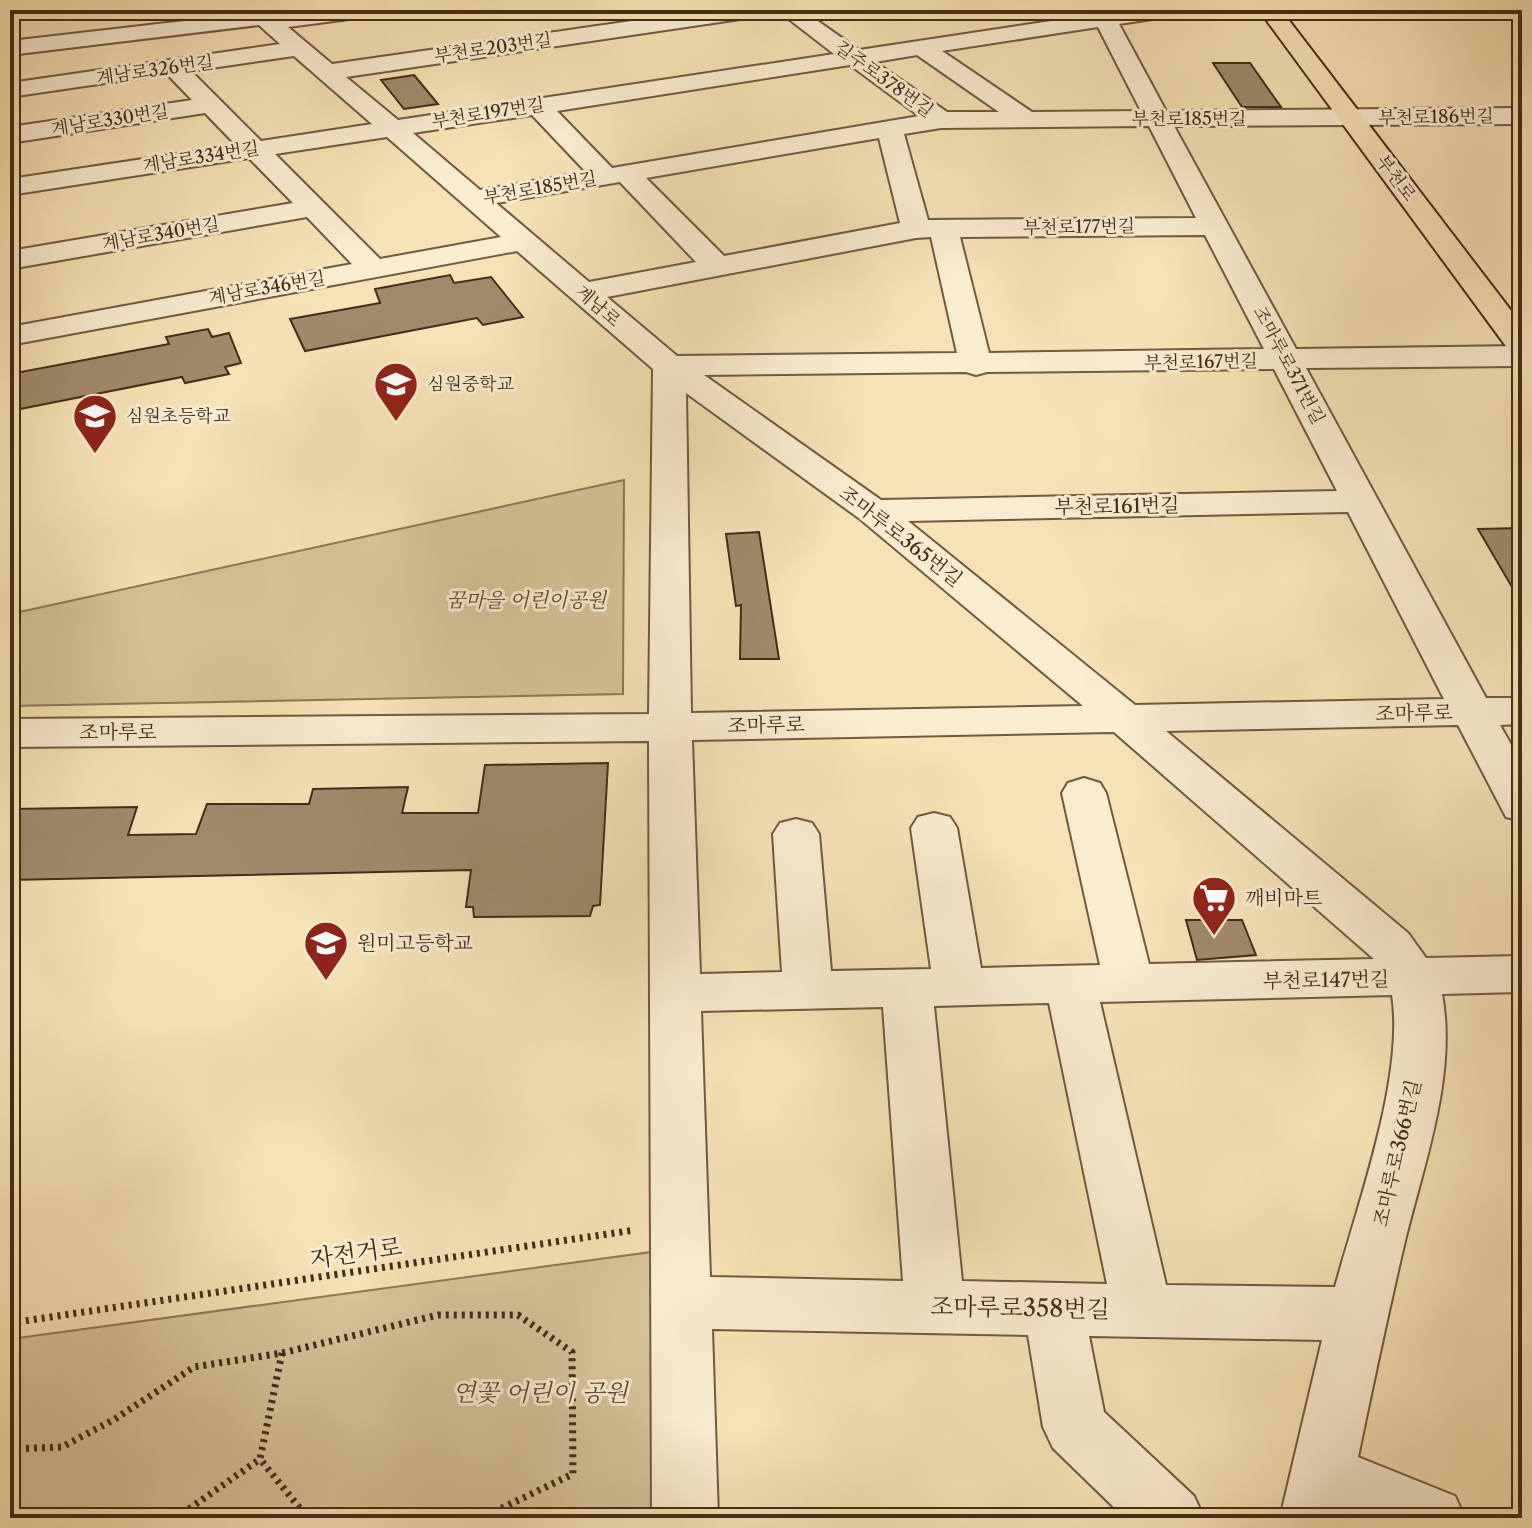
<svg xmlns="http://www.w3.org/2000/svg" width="1532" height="1528" font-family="'Libre Caslon Text','Noto Serif KR',serif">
	<rect width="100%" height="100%" fill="#f7e2b5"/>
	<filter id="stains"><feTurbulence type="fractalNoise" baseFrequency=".0025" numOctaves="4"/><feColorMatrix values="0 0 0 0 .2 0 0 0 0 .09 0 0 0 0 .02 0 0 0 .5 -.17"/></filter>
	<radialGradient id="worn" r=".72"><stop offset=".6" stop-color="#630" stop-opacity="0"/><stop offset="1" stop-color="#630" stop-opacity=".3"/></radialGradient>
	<path fill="#d9c39a" stroke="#8e7759" stroke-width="2" d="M624,480L623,694L10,706V614Z
		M666,1250L667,1518H10V1339Z"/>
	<path fill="#a18a6a" stroke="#442b18" stroke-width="2" d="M1213,63H1250L1281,107H1242Z
		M414,75L438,104L404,109L381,80Z
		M450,275L454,283L491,277L523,317L483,325L477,318L305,351L290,319L380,303L375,289Z
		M208,329L212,337L229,333L241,363L225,367L229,374L185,383L182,377L10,411V374L169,344L166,337Z
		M1522,528V604L1478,529Z
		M759,532L779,659H740L741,605L736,606L726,534Z
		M608,763L600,905L593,906L590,916L474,917L473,907H466L471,870L10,880V809L137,807L128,835L196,834L207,804H309L313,789L408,787L402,813H478L485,765Z
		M1186,920H1242L1256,955L1197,960Z"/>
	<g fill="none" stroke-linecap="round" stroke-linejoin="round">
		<g stroke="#71593f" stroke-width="4">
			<path id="minor" d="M243,10H267L275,16L317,10H376L365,17L288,27L332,64L708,10H765L754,17L346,77L398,120L834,54L777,10H802L859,50L1091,15L1089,10H1177L1166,17L1119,24L1166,111L1522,108V124L1174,126L1296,349L1522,346V366L1306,368L1486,698H1522V724L1500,725L1522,764V821L1506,817L1458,725L1166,731L1408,933L1426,958L1522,956V992L1442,994C1457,1075 1424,1163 1405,1241C1388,1313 1373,1385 1358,1457L1455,1496L1465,1518H1354L1347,1515L1346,1518H1280L1322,1340L1089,1336L1104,1412L1194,1496L1204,1518H1125L1053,1448L1043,1427L1028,1335L712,1329L718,1518H652L649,741L10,747V719L649,714L653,369L517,251L10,345V327L352,264L307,217L10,269V251L293,203L249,158L10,195V179L236,145L205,113L10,143V127L192,100L167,74L10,97V83L280,44L259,25L10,55V41L245,14ZM1098,27L1141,111L1032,112L942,51ZM917,55L999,112H947L875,62ZM294,56L372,124L261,141L191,71ZM850,65L919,116L612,168L557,111ZM532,115L586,172L480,190L413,133ZM1149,126L1196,218L928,220L904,134L941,128ZM387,137L501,237L380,259L275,154ZM879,138L900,223L724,256L646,178ZM620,182L696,262L589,282L496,203ZM1205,235L1264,349L989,353L960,237ZM931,237L957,353L677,356L607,297L916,238ZM1274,369L1337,491L881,500L704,375L966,372L976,375L987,372ZM686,393L860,519L1083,706L691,713ZM1348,512L1444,699L1135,705L908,521ZM1114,732L1374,959L1149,964L1106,793L1100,783L1084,778L1068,783L1062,793L1100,965L981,968L957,828L950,817L934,813L918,817L911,828L931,969L831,971L819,834L812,823L796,819L780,823L773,834L782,972L700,974L692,740ZM1392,995C1405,1076 1357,1206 1335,1287L1166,1285L1100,1002ZM1049,1003L1107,1284L962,1281L934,1006ZM883,1007L903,1281L710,1277L701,1011Z"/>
		</g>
		<g stroke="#442b18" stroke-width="4">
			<path id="major" d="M1259,10H1281L1522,325V356L1511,353Z"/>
		</g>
		<path stroke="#442b18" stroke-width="7" stroke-dasharray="3 5" stroke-linecap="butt" d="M10,1323L635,1230
			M282,1353L260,1459L303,1512L394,1518
			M10,1449L62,1447L115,1419L194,1367L282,1353L438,1315H518L572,1352L573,1474L481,1518
			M176,1518L260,1459"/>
		<use href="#minor" fill="#faeccf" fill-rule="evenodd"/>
		<use href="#major" fill="#f7e2b5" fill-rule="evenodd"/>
	</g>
	<defs>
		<g id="school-pin" transform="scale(2.3)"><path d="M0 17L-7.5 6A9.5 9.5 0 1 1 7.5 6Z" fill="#8f2418" stroke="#faeccf"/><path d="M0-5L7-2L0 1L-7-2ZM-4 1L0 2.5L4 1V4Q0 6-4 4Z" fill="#fff"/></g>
		<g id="supermarket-pin" transform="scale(2.3)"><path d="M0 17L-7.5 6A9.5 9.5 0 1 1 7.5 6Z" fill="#8f2418" stroke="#faeccf"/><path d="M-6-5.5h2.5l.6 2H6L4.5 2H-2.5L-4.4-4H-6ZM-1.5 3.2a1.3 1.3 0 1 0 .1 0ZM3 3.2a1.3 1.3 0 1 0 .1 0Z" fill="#fff"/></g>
	</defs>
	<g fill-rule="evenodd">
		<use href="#school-pin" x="396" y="384"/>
		<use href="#school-pin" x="95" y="416"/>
		<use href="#supermarket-pin" x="1214" y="898"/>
		<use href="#school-pin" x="326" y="943"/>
	</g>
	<g text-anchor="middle" stroke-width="6" stroke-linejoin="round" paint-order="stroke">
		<g font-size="18" fill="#442b18" stroke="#faeccf">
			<text transform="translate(493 48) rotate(-8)" y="6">부천로203번길</text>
			<text transform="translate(155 70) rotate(-8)" y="6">계남로326번길</text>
			<text transform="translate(884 79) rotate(36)" y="6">길주로378번길</text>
			<text transform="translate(488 113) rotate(-9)" y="6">부천로197번길</text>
			<text transform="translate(1436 117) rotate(-1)" y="6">부천로186번길</text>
			<text x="1189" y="125">부천로185번길</text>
			<text transform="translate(110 120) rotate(-9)" y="6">계남로330번길</text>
			<text transform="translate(201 157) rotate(-9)" y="6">계남로334번길</text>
			<text transform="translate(1396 178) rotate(53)" y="6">부천로</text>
			<text transform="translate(540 188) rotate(-10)" y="6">부천로185번길</text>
			<text transform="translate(1079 227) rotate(-1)" y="6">부천로177번길</text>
			<text transform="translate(161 234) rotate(-10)" y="6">계남로340번길</text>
			<text transform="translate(267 288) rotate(-10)" y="6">계남로346번길</text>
			<text transform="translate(598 306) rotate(41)" y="6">계남로</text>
			<text transform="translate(1201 362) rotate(-1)" y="6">부천로167번길</text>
			<text transform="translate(1289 365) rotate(62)" y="6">조마루로371번길</text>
		</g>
		<g font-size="18" fill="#442b18" stroke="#faeccf" text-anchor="start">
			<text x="427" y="390">심원중학교</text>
			<text x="126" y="422">심원초등학교</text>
		</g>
		<g font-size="20" fill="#442b18" stroke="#faeccf">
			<text transform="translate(1117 506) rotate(-1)" y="7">부천로161번길</text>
			<text transform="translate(901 536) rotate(38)" y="7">조마루로365번길</text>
			<text transform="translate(1414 713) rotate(-1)" y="7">조마루로</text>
			<text transform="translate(766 725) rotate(-1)" y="7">조마루로</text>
			<text x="118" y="739">조마루로</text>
			<text transform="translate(1326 980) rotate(-1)" y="7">부천로147번길</text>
			<text transform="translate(1397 1153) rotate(-77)" y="7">조마루로366번길</text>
		</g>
		<g font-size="20" font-style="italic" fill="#624932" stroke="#faeccf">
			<text x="526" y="607">꿈마을 어린이공원</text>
		</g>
		<g font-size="20" fill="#442b18" stroke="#faeccf" text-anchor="start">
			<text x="1245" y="905">깨비마트</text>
			<text x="357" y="950">원미고등학교</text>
		</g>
		<g font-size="24" fill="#442b18" stroke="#faeccf">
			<text transform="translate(356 1253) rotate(-8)" y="8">자전거로</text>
			<text transform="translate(1020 1308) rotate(1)" y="8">조마루로358번길</text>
		</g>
		<g font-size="24" font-style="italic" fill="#624932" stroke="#faeccf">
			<text x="540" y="1401">연꽃 어린이 공원</text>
		</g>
	</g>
	<rect width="1532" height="1528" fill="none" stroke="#f7e2b5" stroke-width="40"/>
	<rect x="12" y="12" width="1508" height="1504" fill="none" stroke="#442b18" stroke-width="4"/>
	<rect x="20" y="20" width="1492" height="1488" fill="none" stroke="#442b18" stroke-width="2"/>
	<rect width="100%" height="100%" filter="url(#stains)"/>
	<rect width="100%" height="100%" fill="url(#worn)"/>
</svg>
